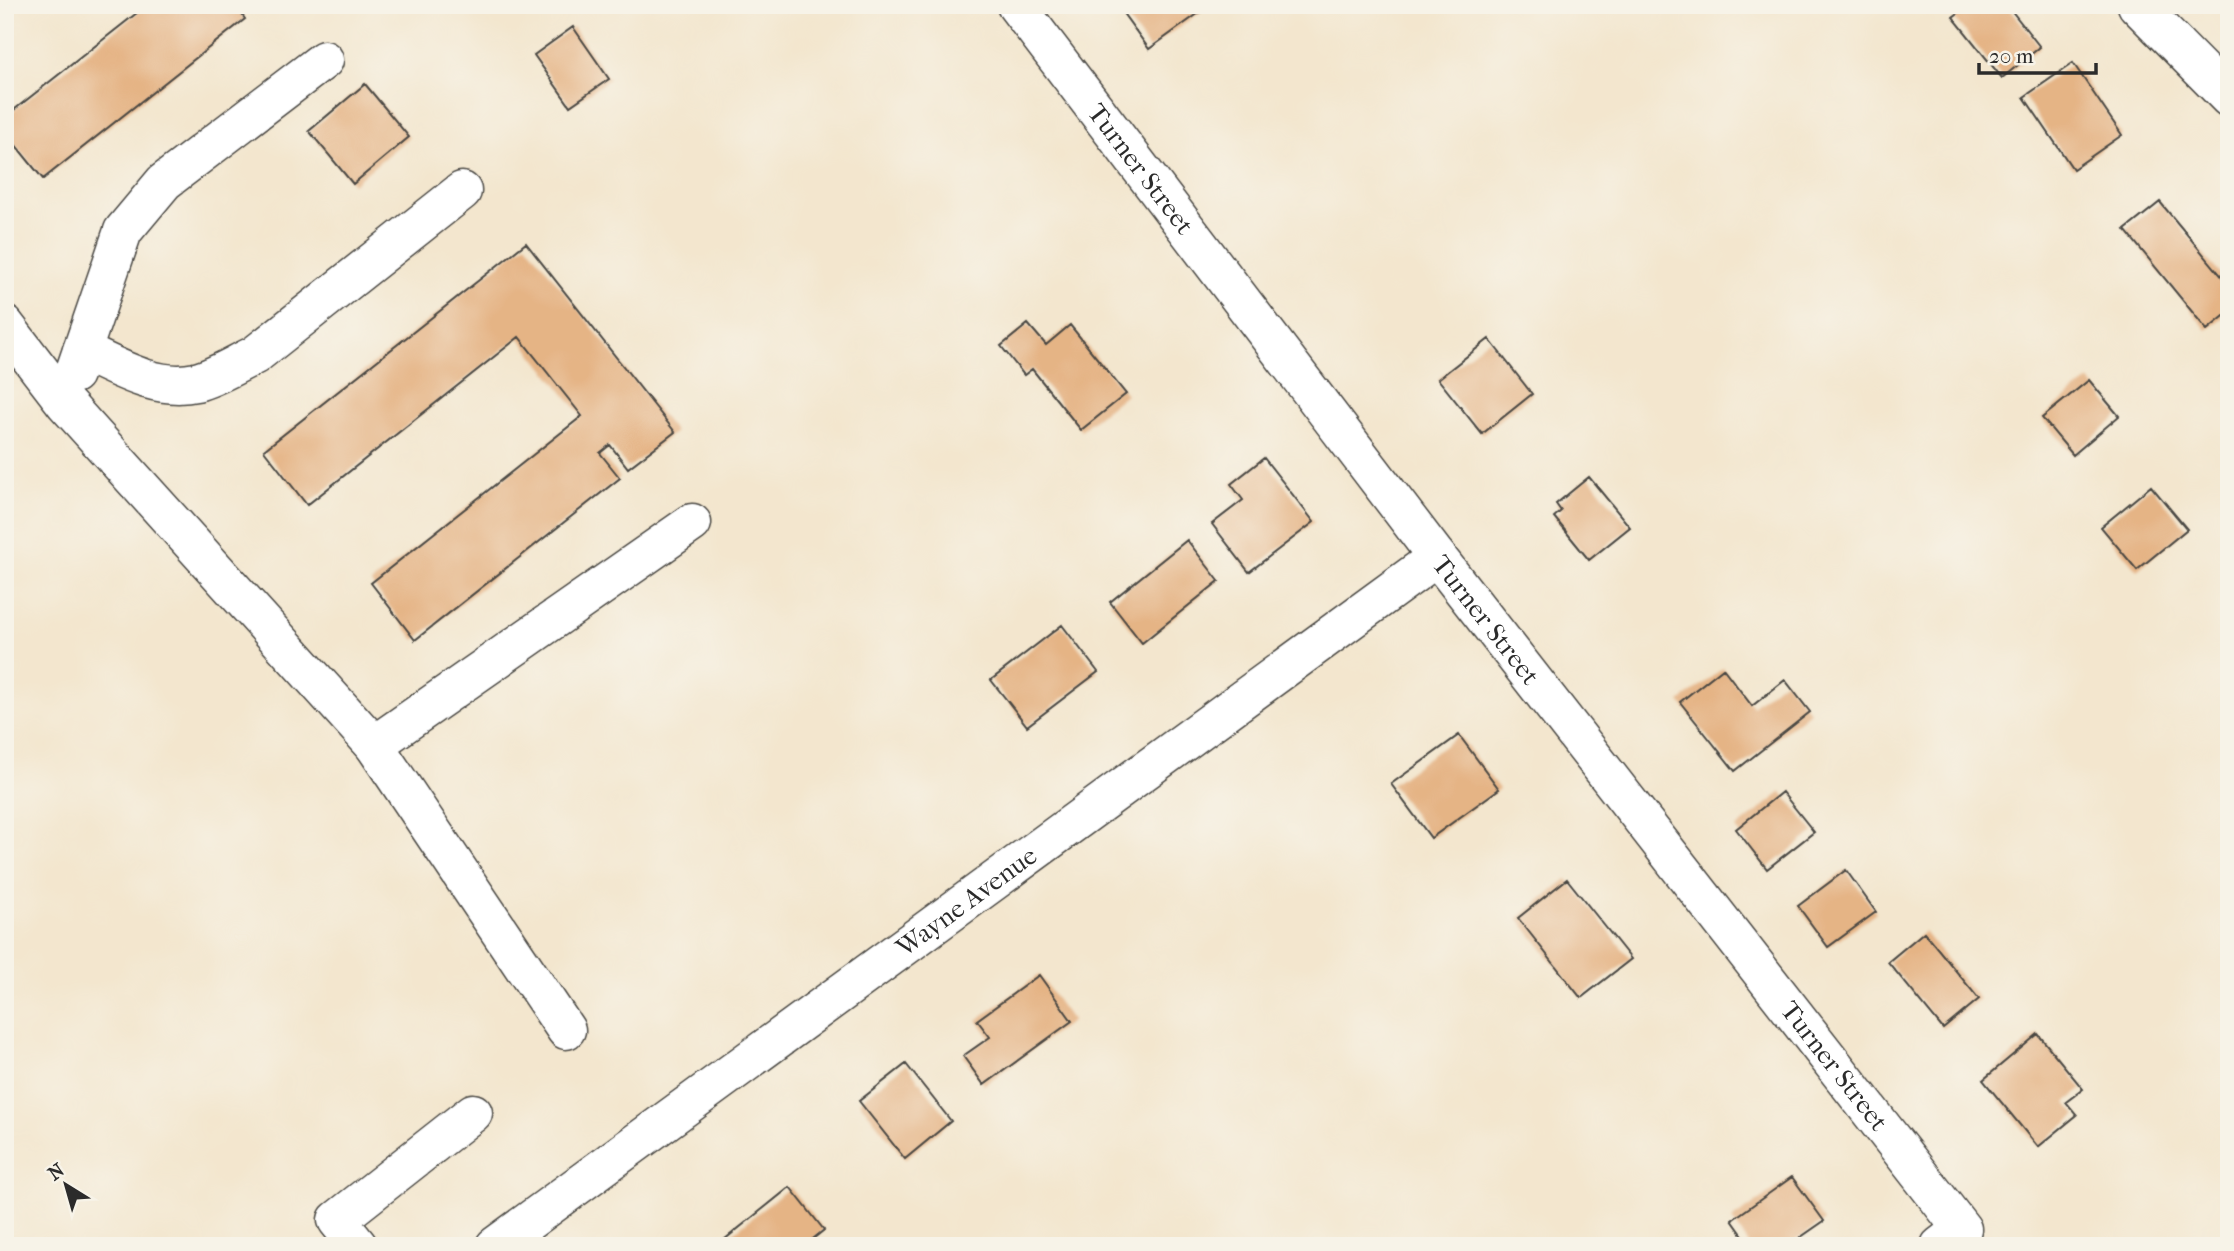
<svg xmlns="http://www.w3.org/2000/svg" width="2234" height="1251" font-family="'IM FELL French Canon',serif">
	<rect width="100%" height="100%" fill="#f7f3e8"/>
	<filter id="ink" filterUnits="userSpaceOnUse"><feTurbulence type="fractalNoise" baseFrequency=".0143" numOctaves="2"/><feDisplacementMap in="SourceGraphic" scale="14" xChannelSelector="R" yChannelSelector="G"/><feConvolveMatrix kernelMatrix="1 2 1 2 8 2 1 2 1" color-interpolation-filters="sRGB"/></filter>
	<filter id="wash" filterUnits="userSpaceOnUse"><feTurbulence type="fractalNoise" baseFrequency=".00686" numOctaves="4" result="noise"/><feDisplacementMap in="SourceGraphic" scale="28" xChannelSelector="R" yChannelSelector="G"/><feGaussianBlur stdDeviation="1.57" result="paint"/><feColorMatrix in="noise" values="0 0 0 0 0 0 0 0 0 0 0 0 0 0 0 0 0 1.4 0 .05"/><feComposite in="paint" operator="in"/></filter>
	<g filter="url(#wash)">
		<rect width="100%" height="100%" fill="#f3e6ce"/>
		<g id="blocks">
			<path fill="#e5b485" d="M147,5H235L245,19L43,179L5,132V117Z
				M1117,5H1210L1149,49Z
				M1969,5H2007L2040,47L2002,78L1953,17Z
				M573,27L609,79L570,106L534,55Z
				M2073,63L2122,135L2073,169L2024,97Z
				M365,84L409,137L353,184L309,131Z
				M2160,202L2229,285V312L2207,330L2125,230Z
				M526,243L675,432L628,468L610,445L600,453L620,478L415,640L371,583L582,416L519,337L307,505L264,450Z
				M1028,324L1046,345L1070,325L1126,394L1081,430L1032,369L1024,375L1001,346Z
				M1489,339L1532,394L1482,434L1438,379Z
				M2089,380L2119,416L2073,455L2042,418Z
				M1264,458L1314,522L1249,572L1212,524L1243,500L1231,484Z
				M1589,477L1630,527L1589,560L1554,517L1561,511L1556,504Z
				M2151,486L2187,529L2137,570L2101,527Z
				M1187,540L1219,581L1142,643L1110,602Z
				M1062,625L1098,672L1027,726L991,680Z
				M1723,668L1752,706L1785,680L1810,712L1735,771L1680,702Z
				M1459,735L1499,789L1431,838L1391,784Z
				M1782,792L1814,832L1767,869L1736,829Z
				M1846,870L1876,912L1828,947L1798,906Z
				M1567,879L1631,959L1581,998L1518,918Z
				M1924,932L1979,999L1943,1029L1888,962Z
				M1039,975L1072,1021L984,1085L963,1056L990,1037L977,1020Z
				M2038,1034L2083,1089L2066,1102L2077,1115L2038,1147L1983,1080Z
				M906,1064L951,1121L905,1159L859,1101Z
				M1792,1177L1824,1221L1788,1246H1747L1749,1244L1732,1220Z
				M790,1187L824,1230L804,1246H729L724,1240Z"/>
		</g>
	</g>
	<g filter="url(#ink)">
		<use href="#blocks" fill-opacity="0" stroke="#494743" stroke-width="2"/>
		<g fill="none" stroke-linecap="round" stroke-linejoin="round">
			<g stroke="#494743" stroke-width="41">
				<g id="minor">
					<path id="s1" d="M1016,5L1437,557L1962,1229L1940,1246"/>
					<path d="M2137,5L2229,98"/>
					<path d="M5,325L65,403L374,745L566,1030"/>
					<path d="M82,351C117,367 156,391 196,382C216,377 236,364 255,355L462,191"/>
					<path d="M74,374L123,231L164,182L324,60"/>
					<path d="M374,745L692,523"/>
					<path d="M358,1246L337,1220L473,1113"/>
					<path id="s2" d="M495,1246L1437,557"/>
				</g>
			</g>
			<use href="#minor" stroke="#fff" stroke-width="38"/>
		</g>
	</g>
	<g text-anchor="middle" stroke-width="5" stroke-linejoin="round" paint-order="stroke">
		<g font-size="26" fill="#2b2b2b" stroke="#f7f3e8">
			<text dy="9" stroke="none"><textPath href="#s1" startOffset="206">Turner Street</textPath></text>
			<text dy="9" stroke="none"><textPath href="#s1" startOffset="774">Turner Street</textPath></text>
			<text dy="9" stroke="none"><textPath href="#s2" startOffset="584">Wayne Avenue</textPath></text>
			<text dy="9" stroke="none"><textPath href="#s1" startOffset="1340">Turner Street</textPath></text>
		</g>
	</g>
	<rect width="2234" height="1251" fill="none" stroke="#f7f3e8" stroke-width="28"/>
	<g transform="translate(66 1185) rotate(323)" stroke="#f7f3e8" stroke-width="5" paint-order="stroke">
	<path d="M0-5L12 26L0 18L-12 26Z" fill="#2b2b2b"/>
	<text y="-10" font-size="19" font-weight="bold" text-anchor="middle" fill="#2b2b2b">N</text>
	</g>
	<path d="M1979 63v10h117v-10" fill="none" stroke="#2b2b2b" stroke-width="3.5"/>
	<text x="1989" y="63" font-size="21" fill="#2b2b2b" stroke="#f7f3e8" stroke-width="5" paint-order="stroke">20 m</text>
</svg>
